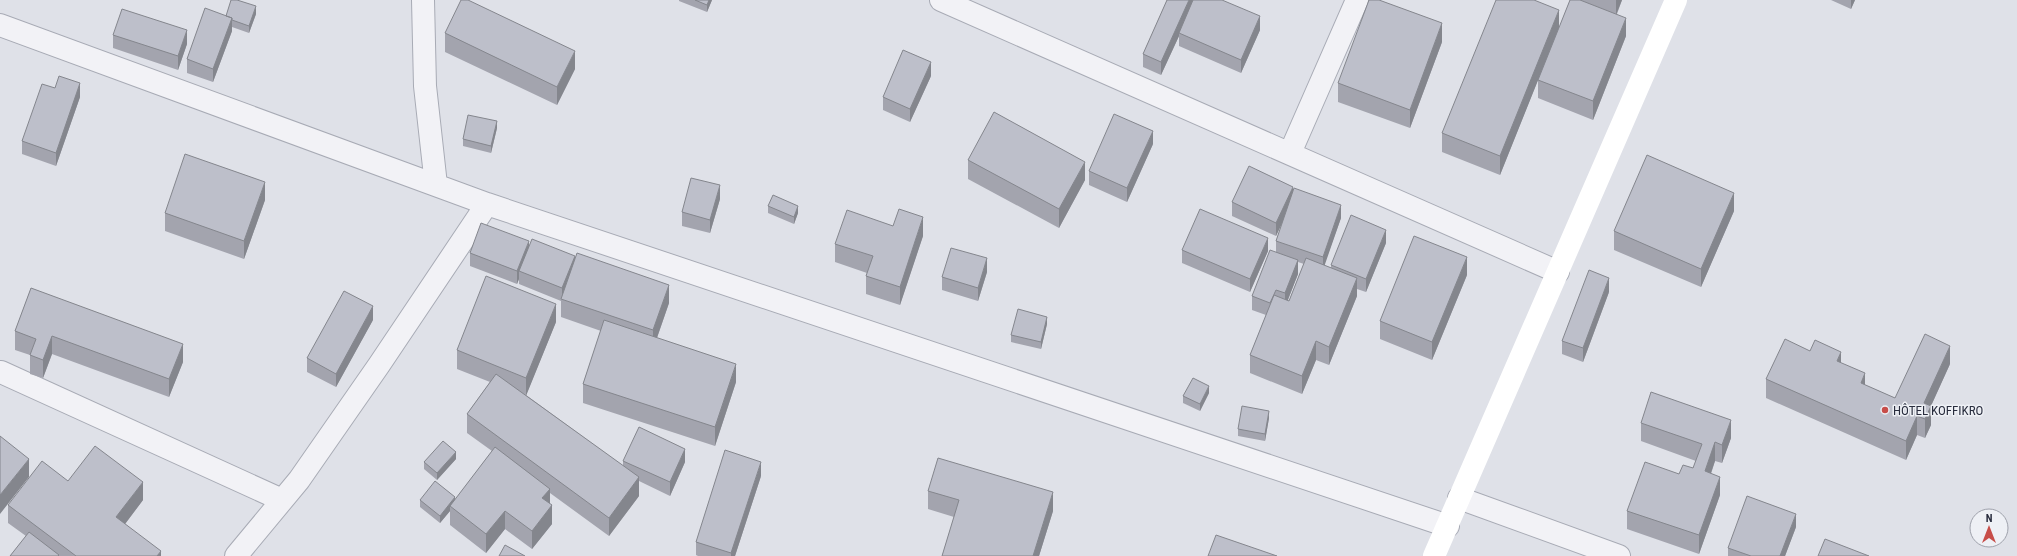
<svg xmlns="http://www.w3.org/2000/svg" width="2017" height="556" font-family="'Roboto Condensed',sans-serif">
	<rect width="100%" height="100%" fill="#dfe1e8"/>
	<g fill="none" stroke-linecap="round" stroke-linejoin="round">
		<g stroke="#a8abb5" stroke-width="24">
			<path id="street" d="M423,0L425,86L436,185
				M941,0L1558,272
				M0,25L487,204L1448,526
				M1290,153L1357,0
				M1,372L282,500
				M1459,498L1619,556
				M236,556L299,480L379,365L487,204"/>
		</g>
		<use href="#street" stroke="#f2f2f6" stroke-width="22"/>
		<path stroke="#fff" stroke-width="22" d="M1434,556L1676,0"/>
	</g>
	<path fill="#a3a4ae" fill-rule="evenodd" d="M679,0H712L707,12L679,1Z
		M1167,0L1260,30L1241,73L1179,46V36L1161,75L1143,67V54Z
		M1570,0H1622L1617,14L1626,36L1593,120L1538,98V80L1553,42L1500,175L1442,152V133L1559,28Z
		M1831,0H1855L1851,9Z
		M256,14L249,33L232,27V31L213,82L187,73V59L226,16Z
		M445,33L575,69L557,105L445,52Z
		M113,35L187,44L178,70L113,48Z
		M1442,42L1410,128L1338,102V83Z
		M931,76L910,122L883,110V97Z
		M55,88L80,97L56,166L22,154V141Z
		M497,128L491,153L463,146V139Z
		M1153,144L1127,202L1089,185V171Z
		M968,160L1085,180L1059,228L968,179Z
		M1293,191L1341,218L1324,265L1331,268V265L1386,243L1366,292L1357,289V296L1329,365L1316,360L1302,394L1250,373V355L1266,315L1252,310V296L1276,252V241L1283,221L1276,236L1232,216V202ZM1298,262L1304,264L1289,301L1288,300L1298,274Z
		M720,199L710,233L682,226V212Z
		M265,200L244,259L165,231V213Z
		M768,206L798,213L794,224L768,213Z
		M1734,211L1701,287L1614,250V231Z
		M923,236L900,305L866,294V276L867,273L835,262V244Z
		M529,247L575,260L669,303L657,338L736,382L715,446L583,403V384L601,331L561,317V301L519,284V279L517,284L470,266V253Z
		M1182,250L1268,251L1250,292L1182,263Z
		M987,272L978,301L942,290V277Z
		M1467,275L1432,360L1380,339V321Z
		M31,288L183,362L169,397L52,354L43,378L30,374V355L15,350V331Z
		M1609,292L1583,362L1562,354V341Z
		M373,320L336,387L307,372V358Z
		M556,322L526,395L623,466V461L685,462L670,496L639,481V496L609,536L550,493V504L552,524L532,549L505,529L486,553L450,525V511L440,523L420,507V500H455L492,451L467,433V414L490,382L457,369V350Z
		M1047,324L1041,349L1011,342V335Z
		M1810,351L1841,363L1865,385L1895,398L1950,364L1931,406V425L1925,438L1917,435L1906,460L1766,398V379Z
		M1209,393L1200,411L1183,403V396Z
		M1269,418L1265,441L1238,436V429Z
		M1641,423L1731,438L1722,463L1715,461L1711,474L1720,495L1699,554L1627,529V511L1679,474L1693,468L1696,461L1641,441Z
		M456,459L437,480L424,469V462Z
		M761,476L735,556H698L696,555V542Z
		M68,481L143,500L125,524L161,556H10L26,536L8,523V505Z
		M928,491L1053,511L1039,556H942L954,517L928,509Z
		M1796,527L1785,556H1728V548Z"/>
	<path fill="#84868d" d="M709,0H712L707,12V5Z
		M1189,0H1195L1179,33V36L1161,75V62Z
		M1616,0H1622L1616,15Z
		M1851,0H1855L1851,9Z
		M256,6V14L249,33V26Z
		M1559,10V28L1500,175V156Z
		M1260,16V30L1241,73V60Z
		M232,18V31L213,82V69Z
		M1626,18V36L1593,120V101Z
		M1442,23V42L1410,128V110Z
		M187,30V44L178,70V56Z
		M575,51V69L557,105V87Z
		M931,62V76L910,122V109Z
		M80,83V97L56,166V153Z
		M497,121V128L491,153V146Z
		M1153,131V144L1127,202V188Z
		M1085,162V180L1059,228V209Z
		M265,182V200L244,259V241Z
		M720,185V199L710,233V220Z
		M1293,187V200L1276,236V223Z
		M1734,193V211L1701,287V269Z
		M1341,205V218L1323,270V257Z
		M798,206V213L794,224V217Z
		M923,217V236L900,305V287Z
		M1386,230V243L1366,292V279Z
		M1268,238V251L1250,292V279Z
		M529,241V254L519,271V279L517,284V271Z
		M575,256V270L562,299V288Z
		M1467,257V275L1432,360V342Z
		M987,258V272L978,301V288Z
		M1298,260V274L1285,307V293Z
		M1357,278V296L1329,365V347Z
		M1609,278V292L1583,362V348Z
		M669,285V303L653,349V330Z
		M556,304V322L526,396V378Z
		M373,306V320L336,387V374Z
		M1047,317V324L1041,349V342Z
		M52,336V354L43,378V360Z
		M1316,341V360L1302,394V376Z
		M183,344V362L169,397V379Z
		M1950,346V364L1925,419L1924,403Z
		M1841,352V370L1837,361Z
		M736,364V382L715,446V427Z
		M1865,373V392L1861,383Z
		M1209,386V393L1200,411V404Z
		M1931,406V425L1925,438V419Z
		M1269,411V418L1265,441V434Z
		M1917,416V435L1906,460V441Z
		M1731,420V438L1722,463V445Z
		M1715,442V461L1705,490V471Z
		M685,449V462L670,496V482Z
		M456,452V459L437,480V473Z
		M29,459V477L0,514V495Z
		M761,462V476L735,556H731V553Z
		M639,477V496L609,536V518Z
		M1720,477V495L1699,554V535Z
		M143,482V500L116,536V517Z
		M550,489V507L542,498Z
		M1053,492V511L1039,556H1033Z
		M455,497V504L450,506V511L440,523V516Z
		M552,505V524L532,549V531Z
		M505,511V529L486,553V534Z
		M1796,514V527L1785,556H1780Z
		M161,551V556H157Z"/>
	<path fill="#bdbfca" stroke="#84868d" d="M231,0H237L256,6L249,26L232,20V18L226,16Z
		M461,0H468L575,51L557,87L445,33Z
		M695,0H709L707,5Z
		M1167,0H1189L1161,62L1143,54Z
		M1193,0H1222L1260,16L1241,60L1179,33Z
		M1369,0H1379L1442,23L1410,110L1338,83Z
		M1496,0H1534L1559,10L1500,156L1442,133Z
		M1570,0H1580L1626,18L1593,101L1538,80Z
		M205,8L232,18L213,69L187,59Z
		M122,9L187,30L178,56L113,35Z
		M903,50L931,62L910,109L883,97Z
		M59,76L80,83L56,153L22,141L42,84L55,88Z
		M994,112L1085,162L1059,209L968,160Z
		M1114,114L1153,131L1127,188L1089,171Z
		M468,115L497,121L491,146L463,139Z
		M185,154L265,182L244,241L165,213Z
		M1647,155L1734,193L1701,269L1614,231Z
		M1249,166L1293,187L1276,223L1232,202Z
		M691,178L720,185L710,220L682,212Z
		M1294,188L1341,205L1323,257L1276,241Z
		M773,195L798,206L794,217L768,206Z
		M899,209L923,217L900,287L866,276L873,256L835,244L847,210L893,226Z
		M1200,209L1268,238L1250,279L1182,250Z
		M1351,215L1386,230L1366,279L1331,265Z
		M481,223L529,241L517,271L470,253Z
		M1414,236L1467,257L1432,342L1380,321Z
		M532,239L575,256L562,288L519,271Z
		M951,248L987,258L978,288L942,277Z
		M1270,250L1298,260L1285,293L1276,290L1270,303L1252,296Z
		M577,253L669,285L653,330L561,299Z
		M1306,258L1357,278L1329,347L1316,341L1302,376L1250,355L1274,295L1289,301Z
		M1589,270L1609,278L1583,348L1562,341Z
		M486,276L556,304L526,378L457,350Z
		M31,288L183,344L169,379L52,336L43,360L30,355L36,339L15,331Z
		M344,291L373,306L336,374L307,358Z
		M1018,309L1047,317L1041,342L1011,335Z
		M604,320L736,364L715,427L583,384Z
		M1925,334L1950,346L1924,403L1931,406L1925,419L1917,416L1906,441L1766,379L1785,339L1810,351L1815,340L1841,352L1837,361L1865,373L1861,383L1895,398Z
		M496,374L639,477L609,518L467,414Z
		M1193,378L1209,386L1200,404L1183,396Z
		M1651,392L1731,420L1722,445L1715,442L1705,471L1720,477L1699,535L1627,511L1645,462L1679,474L1683,465L1693,468L1702,444L1641,423Z
		M1242,406L1269,411L1265,434L1238,429Z
		M639,427L685,449L670,482L623,461Z
		M0,436L29,459L0,495Z
		M443,441L456,452L437,473L424,462Z
		M95,446L143,482L116,517L161,551L157,556H76L8,505L42,461L68,481Z
		M495,447L550,489L542,498L552,505L532,531L505,511L486,534L450,506Z
		M725,450L761,462L731,553L696,542Z
		M938,458L1053,492L1033,556H942L959,500L928,491Z
		M435,481L455,497L440,516L420,500Z
		M1747,496L1796,514L1780,556H1751L1728,548Z
		M29,532L59,555L58,556H10Z
		M1216,535L1277,556H1208Z
		M1825,539L1869,556H1818Z
		M505,545L525,556H499Z"/>
	<circle fill="#c74d49" stroke="#eef0f5" stroke-width="1.5" cx="1885" cy="410" r="4"/>
	<g text-anchor="middle" stroke-width="3" stroke-linejoin="round" paint-order="stroke">
		<g font-size="13" fill="#292d3e" stroke="#eef0f5" text-anchor="start">
			<text x="1893" y="415">HÔTEL KOFFIKRO</text>
		</g>
	</g>
	<g transform="translate(1989 528)"><circle r="19" fill="#eef0f5" stroke="#9fa2ac"/>
	<path d="M0-3L7 15L0 10L-7 15Z" fill="#c74d49"/>
	<text y="-6" font-size="11" font-weight="bold" text-anchor="middle" fill="#292d3e">N</text>
	</g>
</svg>
